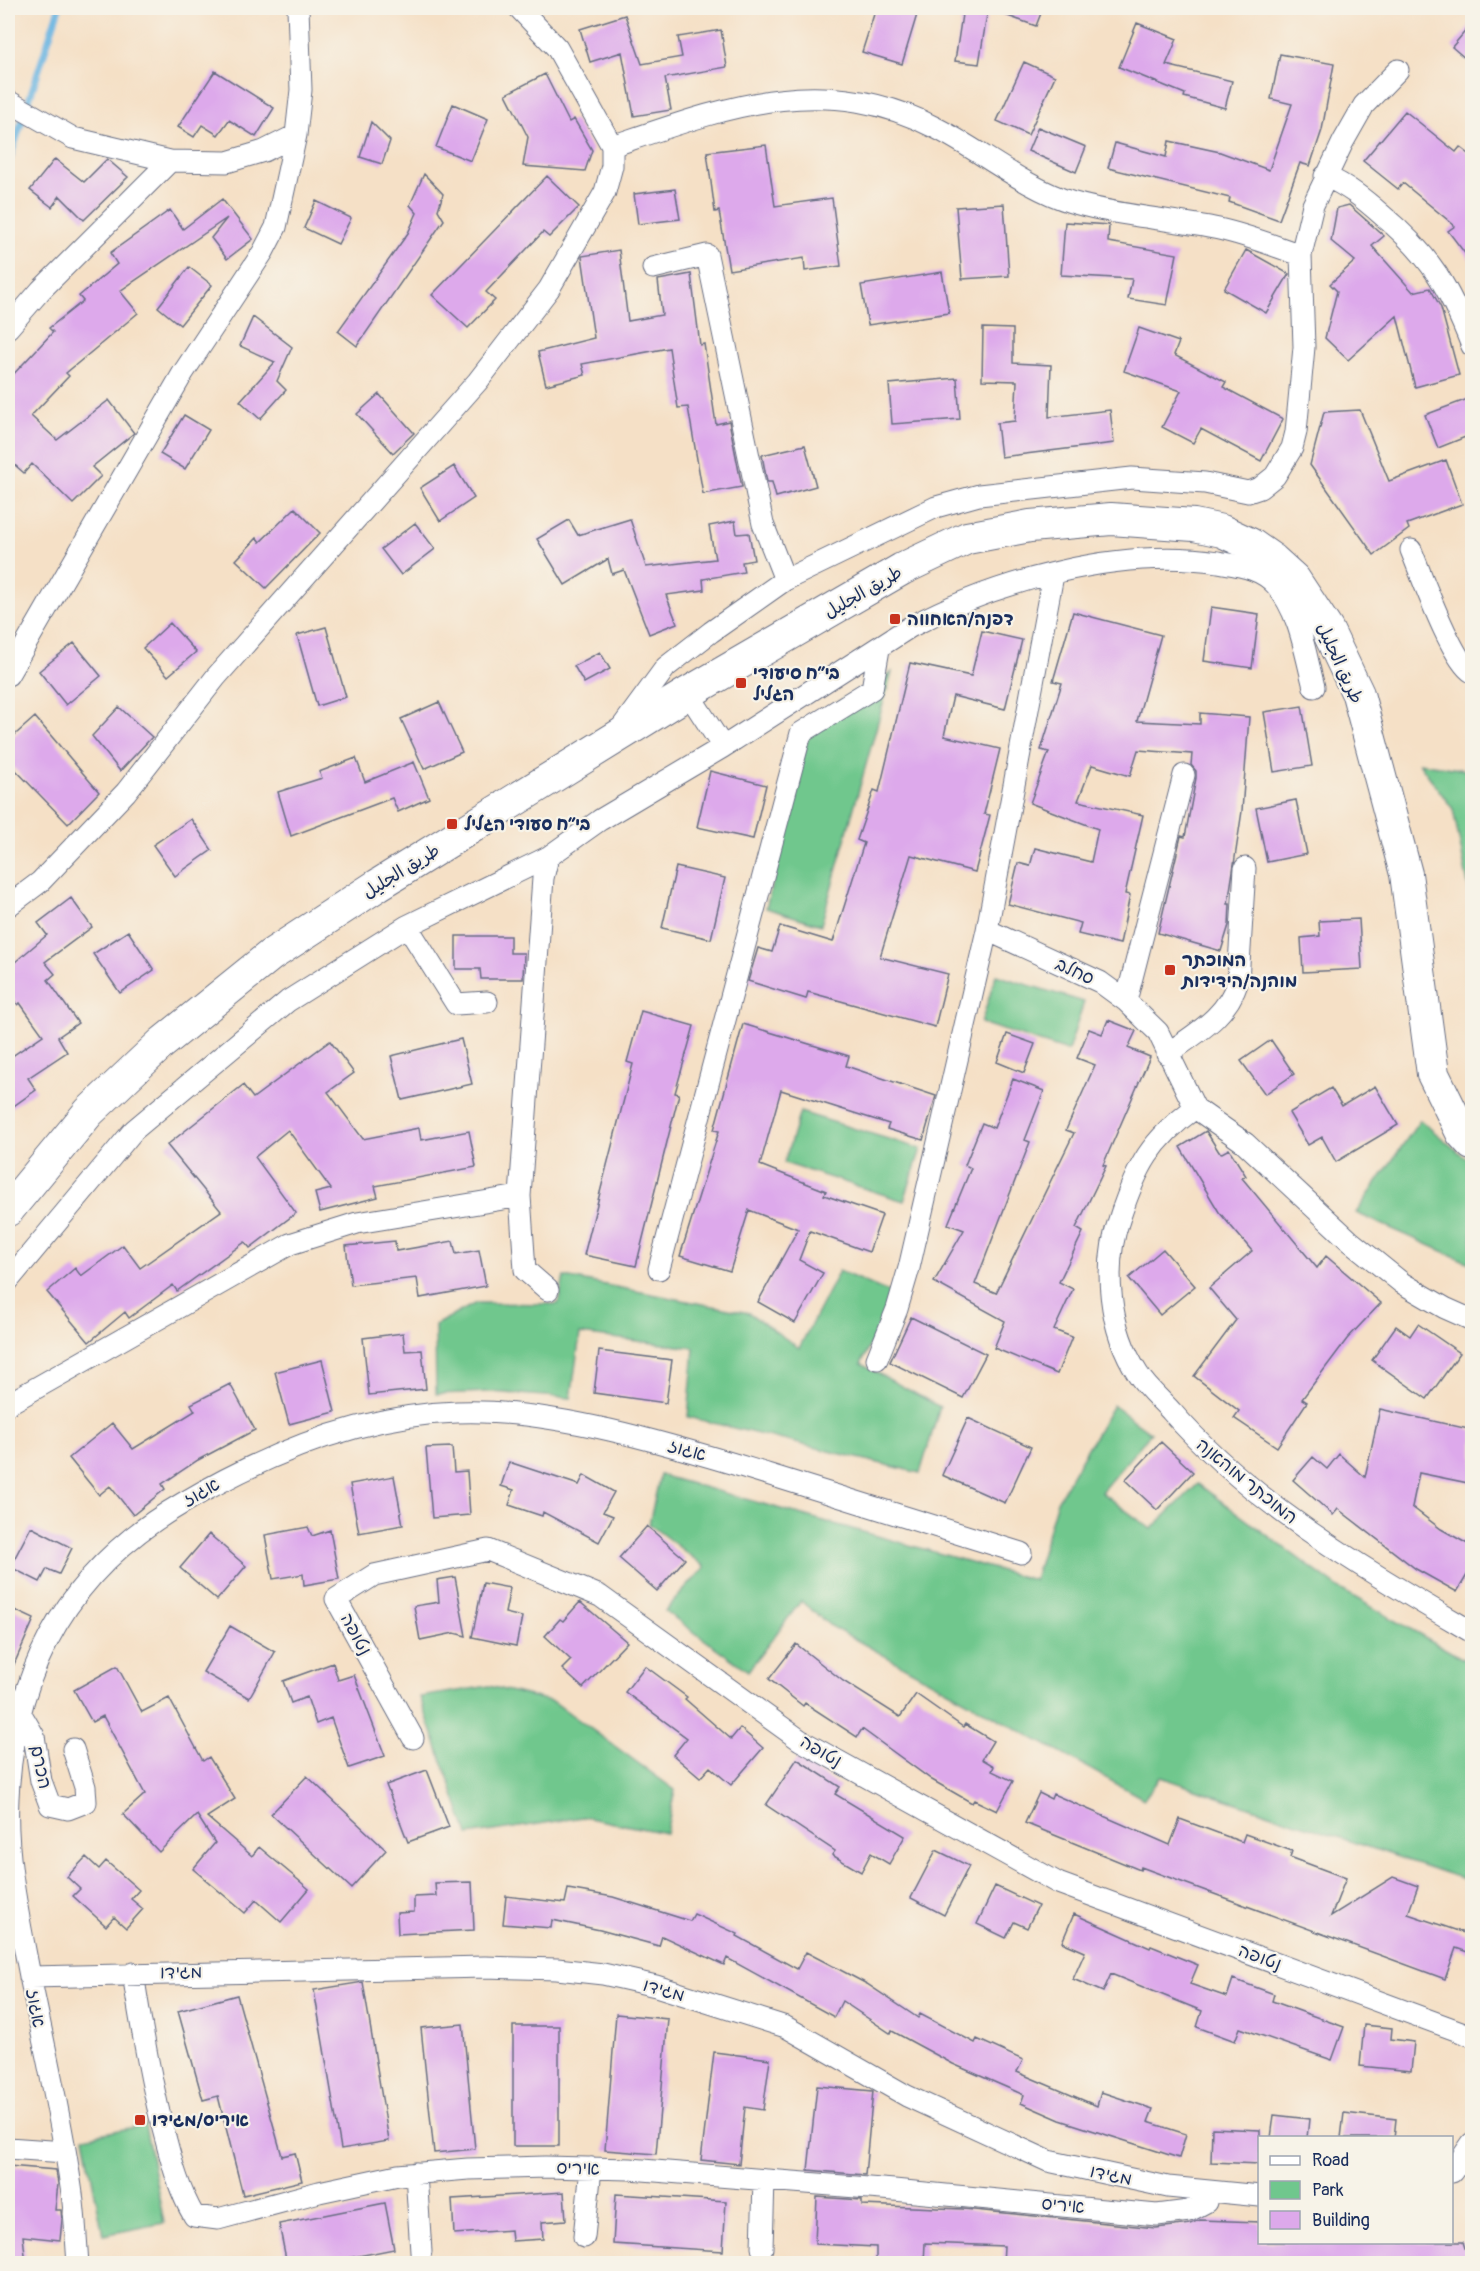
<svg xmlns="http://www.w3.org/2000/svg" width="1480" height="2271" font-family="Pangolin,'Playpen Sans Arabic','Playpen Sans Hebrew',sans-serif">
	<rect width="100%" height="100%" fill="#f7f3e8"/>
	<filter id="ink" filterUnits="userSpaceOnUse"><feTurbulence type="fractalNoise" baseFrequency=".0167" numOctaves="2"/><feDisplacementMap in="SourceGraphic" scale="12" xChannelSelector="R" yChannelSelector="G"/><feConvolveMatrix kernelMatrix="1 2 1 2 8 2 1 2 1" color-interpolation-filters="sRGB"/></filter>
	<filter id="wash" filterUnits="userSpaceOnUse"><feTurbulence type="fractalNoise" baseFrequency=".008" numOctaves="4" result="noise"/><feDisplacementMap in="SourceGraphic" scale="24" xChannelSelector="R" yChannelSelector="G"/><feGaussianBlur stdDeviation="1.35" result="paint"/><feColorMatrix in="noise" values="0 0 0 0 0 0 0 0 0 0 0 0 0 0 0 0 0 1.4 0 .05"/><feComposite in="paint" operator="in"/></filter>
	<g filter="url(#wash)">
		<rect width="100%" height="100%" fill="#f5e0c6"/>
		<path fill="#70c78d" stroke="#467b76" stroke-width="1.5" d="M892,672L821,925L766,908L813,716Z
			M1419,763L1472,771V1044L1469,1035L1470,894L1453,809Z
			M996,975L1084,1002L1068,1051L981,1023Z
			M800,1112L921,1149L904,1201L784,1163Z
			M1420,1120L1472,1163V1264L1356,1213Z
			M839,1271L895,1295L861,1364L940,1407L920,1473L688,1417L694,1348L580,1334L571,1398L491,1392L436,1394L435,1325L476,1303L558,1304L564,1277L749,1313L799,1348Z
			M1113,1405L1151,1433L1101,1492L1151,1529L1198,1484L1340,1589L1472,1664V1882L1160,1777L1144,1799L829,1625L801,1601L748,1671L665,1611L705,1567L649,1524L660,1475L1034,1580L1057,1501Z
			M489,1686L554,1702L675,1790L666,1833L583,1817L468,1835L420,1697Z
			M145,2125L164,2223L103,2235L84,2137Z"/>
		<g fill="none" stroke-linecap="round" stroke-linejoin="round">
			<path stroke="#68b4e1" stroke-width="7" d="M8,164L59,8"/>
		</g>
		<g id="blocks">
			<path fill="#dda9eb" d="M876,8H919L902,64L862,52Z
				M963,8H988L979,64L955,61Z
				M992,8H1043L1036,26L991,10Z
				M625,15L642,64L682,57L678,37L721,30L727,67L665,78L671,110L634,116L622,52L590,62L580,29Z
				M1473,22V65L1452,47Z
				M1137,23L1177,39L1166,65L1232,81L1225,108L1184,97L1185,94L1119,67Z
				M1280,54L1334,64L1322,130L1310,166L1300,163L1279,220L1229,202L1230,198L1108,168L1115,143L1166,157L1169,141L1220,152L1269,170L1292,104L1271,99Z
				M1024,62L1055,76L1028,135L997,121Z
				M215,71L274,108L256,137L229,120L218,135L202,125L194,137L178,127Z
				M545,74L569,122L574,119L592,150L585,171L523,166L528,137L506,94Z
				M453,104L488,119L471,161L436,147Z
				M1405,111L1456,152L1460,147L1473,157V264L1448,231L1455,226L1403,183L1398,189L1363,161Z
				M371,122L390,141L382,164L360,157Z
				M1038,127L1086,147L1076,172L1028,151Z
				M766,145L775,206L832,198L841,266L805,271L804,258L729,270L719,211L715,212L707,152Z
				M55,159L84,182L107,159L128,177L84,220L60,196L52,207L30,190Z
				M424,174L443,194L438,210L444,220L357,346L338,331L408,233L417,213L410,205Z
				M547,176L579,207L549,237L543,232L486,292L495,300L468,328L432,295Z
				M675,189L680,219L638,224L634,194Z
				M222,199L253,239L227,259L211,238L227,218L120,291L138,313L66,373L69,376L31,416L57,440L109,400L134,433L92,467L101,476L73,504L32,464L24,473L8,459V380L53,332L49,328L83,301L79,296L117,264L110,253L170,210L183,229Z
				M316,201L351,218L338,244L304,228Z
				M1004,204L1009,276L962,279L956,207Z
				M1349,205L1384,236L1372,246L1413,292L1430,288L1441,308L1459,375L1415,387L1397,316L1348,360L1325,338L1337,291L1330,284L1355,261L1331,241L1337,208Z
				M1065,222L1109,225L1108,242L1177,254L1167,305L1128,299L1132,279L1061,275Z
				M619,250L628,321L662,315L658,280L691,274L700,345L704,344L716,424L729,421L742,487L703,494L688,407L678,408L669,348L582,364L585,375L546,385L538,352L594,338L582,256Z
				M1246,250L1289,274L1266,313L1224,289Z
				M189,267L212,285L180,325L158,307Z
				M942,272L949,313L868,325L861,285Z
				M253,317L292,347L277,381L286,390L260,419L240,401L275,362L240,346Z
				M983,328L1013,329V363L1051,365L1049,417L1110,410L1114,443L1001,457L997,423L1015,421L1017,381L982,380Z
				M1139,328L1179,342L1174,355L1226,382L1223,387L1283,419L1261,461L1201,429L1193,443L1162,427L1181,391L1124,371Z
				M957,378L960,419L892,424L889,384Z
				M379,394L414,433L393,453L357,414Z
				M1473,397V434L1438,448L1425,415Z
				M1360,410L1389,481L1446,460L1462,504L1407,524L1409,529L1374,555L1310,465L1324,412Z
				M184,415L209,430L185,469L160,454Z
				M805,445L816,486L776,497L772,482H767L762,455Z
				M454,466L474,498L440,521L420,488Z
				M295,508L320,533L266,588L236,560L257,538L260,542Z
				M630,519L646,567L715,559L709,526L735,521L737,534L749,533L754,560L742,562L744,572L703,579L704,590L666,595L677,623L649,634L624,570L612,574L608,559L565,585L537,539L569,520L578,535Z
				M415,523L435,549L401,575L381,549Z
				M1211,607L1259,614L1252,668L1204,661Z
				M1073,612L1161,635L1137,721L1200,724V713L1249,717L1242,811L1228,904H1230L1229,925L1221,951L1158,933L1181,836L1185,837L1196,778V771L1191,765L1192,754L1138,750L1130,776L1092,765L1078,801L1143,815L1125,894L1130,895L1120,944L1078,934L1081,923L1008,904L1018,863L1030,866L1035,848L1091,862L1098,829L1030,803L1049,752L1041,750L1062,683L1053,681Z
				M170,623L196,652L168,676L143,648Z
				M326,627L346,697L317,706L297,635Z
				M982,631L1022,640L1005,709L953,696L944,736L1000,749L984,814L990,815L975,872L911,855L880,957L948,974L935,1027L808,992L806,999L748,981L758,948L772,952L780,926L833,942L864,843L857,840L874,790L879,792L910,663L971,676Z
				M74,643L101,676L66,705L39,671Z
				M600,652L610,669L584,683L574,666Z
				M439,702L462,752L424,769L401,719Z
				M1302,706L1312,766L1274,772L1264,712Z
				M119,707L152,737L120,771L92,736Z
				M35,717L99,792L68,824L8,762V741Z
				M356,758L365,782L414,762L429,798L398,812L392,798L291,836L278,792L322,778L319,772Z
				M710,771L766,785L753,839L697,827Z
				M1296,800L1307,854L1267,862L1256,808Z
				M191,819L212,850L175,876L153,845Z
				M676,867L725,878L711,939L662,928Z
				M71,898L92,927L45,962L55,974L48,980L78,1023L58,1037L67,1052L28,1078L36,1090L8,1110V1059L43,1035L20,1003L18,1005L8,993V968L47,935L38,923Z
				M1359,919L1362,969L1303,972L1301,938L1320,936L1319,921Z
				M128,931L154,970L120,993L93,954Z
				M456,936H510V953H524L523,979H481L480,969H456Z
				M641,1011L694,1026L675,1093L679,1094L636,1266L584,1255L633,1064L627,1062Z
				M1108,1020L1136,1031L1128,1048L1150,1057L1103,1165L1106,1166L1076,1228L1083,1232L1059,1282L1073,1289L1054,1330L1072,1337L1057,1374L994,1348L1005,1321L934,1282L964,1230L948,1224L971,1168L965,1165L982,1123L994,1128L1013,1079L1044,1091L1025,1140L1030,1142L975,1284L996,1293L1074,1133L1066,1130L1095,1065L1077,1058L1089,1029L1102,1034Z
				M743,1024L849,1056L846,1066L936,1096L923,1140L887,1129L889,1124L781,1090L760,1165L826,1191L824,1195L882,1215L869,1252L810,1231L799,1260L823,1273L795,1323L758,1302L798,1229L749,1210L730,1271L680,1256L719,1131L714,1130Z
				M1007,1034L1035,1044L1024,1073L997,1062Z
				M461,1039L472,1084L402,1100L391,1056Z
				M1271,1040L1294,1074L1265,1094L1241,1061Z
				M330,1041L354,1073L328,1092L363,1139L419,1128L421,1140L469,1131L476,1167L375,1186L378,1197L320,1212L315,1193L331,1189L288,1130L255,1157L296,1213L250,1248L245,1242L177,1291L173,1285L129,1318L125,1312L89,1342L47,1292L75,1268L81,1276L123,1245L140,1268L221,1211L167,1145L243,1085L253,1098Z
				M1375,1086L1398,1125L1336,1162L1322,1137L1308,1145L1289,1113L1331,1088L1342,1106Z
				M1206,1131L1219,1152L1222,1153L1229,1149L1246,1176L1242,1178L1317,1268L1326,1256L1381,1303L1347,1339L1302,1399L1307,1402L1277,1447L1234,1418L1239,1411L1194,1376L1236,1320L1209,1288L1252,1251L1219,1212L1180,1147Z
				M395,1241L396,1251L453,1241L456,1254L479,1250L486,1286L420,1298L417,1278L351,1285L346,1246Z
				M1163,1249L1195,1286L1160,1315L1129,1278Z
				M911,1317L986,1354L963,1398L890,1362Z
				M1418,1324L1460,1353L1427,1399L1372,1360L1396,1326L1410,1336Z
				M403,1333L405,1351L422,1350L426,1389L369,1395L363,1338Z
				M599,1351L672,1360L666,1403L594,1393Z
				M322,1360L335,1412L289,1424L275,1372Z
				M230,1384L255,1430L198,1460L162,1484L165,1489L133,1515L110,1486L99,1495L69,1458L112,1423L133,1449L195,1411L191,1404Z
				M1380,1409L1473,1430V1484L1419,1473L1412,1507L1441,1529L1473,1547V1565L1457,1592L1416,1569L1338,1509L1333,1515L1293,1480L1313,1457L1327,1469L1339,1454L1365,1477Z
				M968,1418L1031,1447L1005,1503L942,1475Z
				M1161,1442L1193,1472L1157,1510L1125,1480Z
				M452,1447L454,1472L467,1471L470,1515L432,1518L426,1448Z
				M509,1462L579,1485L584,1475L614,1492L603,1512L613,1516L599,1542L543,1512L542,1516L509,1505L514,1490L501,1486Z
				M394,1476L403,1525L359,1533L350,1484Z
				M647,1526L685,1559L657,1591L619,1558Z
				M31,1527L72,1548L59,1574L47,1569L40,1582L10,1567Z
				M308,1527L312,1536L330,1530L339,1579L304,1585L303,1574L273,1579L265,1535Z
				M209,1534L246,1566L217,1600L180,1568Z
				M455,1577L466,1636L454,1633L420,1640L414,1606L439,1602L437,1580Z
				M483,1583L510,1588L505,1613L522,1617L516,1646L472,1637Z
				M580,1602L627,1642L583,1688L562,1669L571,1660L545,1636L560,1619L563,1621Z
				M8,1607L34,1619L8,1678Z
				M230,1626L275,1652L249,1698L203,1672Z
				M796,1644L843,1681L900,1717L916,1694L963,1727L965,1724L993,1741L982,1759L994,1766L992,1771L1013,1781L997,1811L974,1800L972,1803L932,1780L862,1729L857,1737L805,1703L803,1706L769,1679Z
				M333,1663L338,1680L354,1675L385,1756L349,1768L331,1718L316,1724L307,1697L291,1703L283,1681Z
				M117,1666L142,1712L169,1698L203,1761L209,1757L235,1799L207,1817L252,1856L259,1847L309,1889L281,1922L256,1900L245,1913L193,1869L215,1843L197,1815L159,1852L123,1814L145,1794L103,1716L92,1722L74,1690Z
				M645,1666L687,1697L685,1699L731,1739L740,1728L763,1748L731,1785L710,1767L700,1778L673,1755L687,1738L625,1692Z
				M797,1759L840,1787L835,1794L905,1836L889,1864L871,1853L861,1872L832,1855L835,1851L766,1805Z
				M427,1770L449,1827L408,1842L386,1785Z
				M307,1776L386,1850L351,1888L271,1814Z
				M1039,1793L1051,1799L1053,1794L1170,1845L1180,1819L1242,1842L1245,1834L1292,1851L1290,1857L1346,1878L1331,1916L1393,1877L1418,1886L1408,1914L1473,1936V1954L1456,1948L1445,1979L1141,1867L1140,1870L1025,1823Z
				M936,1850L969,1866L944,1915L911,1898Z
				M86,1857L99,1869L106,1861L139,1890L131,1899L143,1909L126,1928L114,1917L106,1926L73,1896L80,1889L67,1877Z
				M472,1882L474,1930L398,1934L397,1913L414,1912V1897L436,1896L435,1883Z
				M995,1886L1038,1906L1027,1928L1014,1922L1006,1938L977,1924Z
				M568,1889L613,1897L690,1921L694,1914L738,1934L737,1936L797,1969L806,1952L867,1984L918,2018L920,2014L975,2043L977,2039L1023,2060L1017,2072L1097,2106L1101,2092L1153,2109L1148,2122L1186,2134L1179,2158L1060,2120L1021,2103L1024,2095L953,2064L892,2031L890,2033L842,2001L834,2017L727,1958L724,1965L662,1936L659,1946L600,1930L552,1920L551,1928L503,1924L506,1896L565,1903Z
				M1074,1914L1150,1948L1151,1946L1198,1965L1190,1984L1227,1997L1233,1979L1274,1994L1272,2001L1344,2027L1332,2060L1240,2028L1235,2041L1197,2027L1202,2011L1111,1974L1103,1992L1073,1979L1085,1952L1062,1942Z
				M363,1982L389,2141L341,2149L314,1990Z
				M237,1995L282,2156L295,2153L302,2181L243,2195L218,2096L203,2100L178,2011Z
				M616,2014L668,2019L656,2154L605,2150Z
				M463,2024L475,2149L434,2153L421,2028Z
				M1364,2025L1392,2028L1391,2039L1414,2042L1411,2071L1360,2066Z
				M513,2026H559V2146H513Z
				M714,2052L770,2059L763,2110L745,2107L739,2164L701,2160Z
				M817,2086L873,2091L865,2175L808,2170Z
				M1344,2113L1396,2119L1394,2138H1341Z
				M1274,2115L1309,2119L1307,2138H1271Z
				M1212,2128L1260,2130V2164L1211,2162Z
				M8,2166L56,2170L58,2184L55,2210H61L62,2220L60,2240L23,2236L26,2264H8Z
				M564,2192L566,2220L542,2222L543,2239L512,2241L511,2230L454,2234L452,2199Z
				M616,2194L726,2201L723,2251L613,2244Z
				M817,2197L862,2200V2205L963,2209L1156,2228L1191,2224L1200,2220L1260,2222V2242H1463L1468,2257L1449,2264H1003L1004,2246L925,2243L924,2264L876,2263V2247L815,2244Z
				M385,2203L394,2249L318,2264H287L279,2224Z"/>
		</g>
	</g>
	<g filter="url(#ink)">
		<use href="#blocks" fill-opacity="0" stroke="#676d82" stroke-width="1.5"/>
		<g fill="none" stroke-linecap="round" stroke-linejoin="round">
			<g stroke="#676d82" stroke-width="23">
				<path id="minor" d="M8,101L73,138L170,161L227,162L264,151L296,135
					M612,146C724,108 823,69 936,128C980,150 1025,188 1071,202C1119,216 1170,219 1219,229C1247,235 1274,246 1301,255
					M1325,176C1348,186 1364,199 1382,215C1431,256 1449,287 1472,346
					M653,268L707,255L763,524L785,580
					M8,328L41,290L170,161
					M1411,550C1421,574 1452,661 1472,672
					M8,675L183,373L263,252L276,227L296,135L301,90L298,8
					M688,693L723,747L910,627C996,581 1120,547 1218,562C1240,566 1261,568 1276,585C1300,613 1305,653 1314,687
					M622,727L666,667L711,632L785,580L936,507L979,495L1132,478L1205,483L1248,492L1260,488L1275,476L1292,448L1296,432L1304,347L1301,255L1313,205L1343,142L1364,105L1398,70
					M8,906L40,882L126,792L216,677L478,381L549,289L605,192L612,166V146L557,48L519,8
					M407,926L456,1004L487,1002
					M987,930L1053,575
					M1126,1001L1184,775
					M1167,1054C1196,1033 1227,1017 1238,981L1245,868
					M1195,1108C1151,1140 1137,1166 1120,1217C1102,1266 1109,1330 1138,1374C1146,1387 1160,1399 1171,1411C1254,1506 1365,1569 1472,1632
					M659,1269L801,733L872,689L879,649
					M8,1281L134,1130L288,1001L407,926L548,857L600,820L723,747
					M548,1290L525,1270L520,1196L543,878L548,857
					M877,1359L897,1309L909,1268L987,930L1100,982L1126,1001L1158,1032L1195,1108L1245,1143L1350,1241L1402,1283L1445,1308L1472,1320
					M8,1404L290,1244L357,1223L520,1196
					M20,1712L34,1736L41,1781L50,1805L68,1809L86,1802L85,1787L73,1749
					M413,1738L336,1599L374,1575L488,1550L600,1596L800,1740L1058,1883L1472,2036
					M133,1973C141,2026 150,2077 163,2129C171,2159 178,2189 194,2216L218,2219L319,2192L398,2175L468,2169L545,2167L630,2169L894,2190L1157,2215L1189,2211L1206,2202L1208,2192
					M30,1977L485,1967L557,1969L603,1974L656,1986L786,2027L907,2096L1048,2161L1168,2187L1260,2196
					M8,2148L65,2152
					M1452,2172L1472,2143
					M416,2173L421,2252
					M584,2237L591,2168
					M762,2248L764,2180
					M78,2264C76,2238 75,2212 71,2187C61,2116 44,2046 30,1976C19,1918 5,1857 8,1798C14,1668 70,1568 183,1503C266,1454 359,1415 457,1412C553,1408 675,1446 767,1474C851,1500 936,1526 1021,1553"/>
			</g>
			<g stroke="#676d82" stroke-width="34">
				<path id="primary" d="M8,1210L89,1112L162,1043L271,955L378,885L688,693L902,569L967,538L1030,526L1111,519L1194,525L1222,531L1250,544L1273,560L1294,579L1327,629L1358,694L1406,874L1433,1074L1462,1133L1472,1144"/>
			</g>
			<use href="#minor" stroke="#fff" stroke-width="21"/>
			<use href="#primary" stroke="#fff" stroke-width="32"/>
		</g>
	</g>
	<g fill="#c8321e" stroke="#f7f3e8" stroke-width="2">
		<rect x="889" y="613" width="12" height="12" rx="3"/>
		<rect x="735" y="677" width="12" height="12" rx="3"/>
		<rect x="446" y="818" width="12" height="12" rx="3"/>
		<rect x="1164" y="964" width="12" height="12" rx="3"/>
		<rect x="134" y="2114" width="12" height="12" rx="3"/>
	</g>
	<g text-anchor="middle" stroke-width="4.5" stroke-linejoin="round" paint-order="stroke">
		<g font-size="18" fill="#1b2f5e" stroke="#f7f3e8">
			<text transform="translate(863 592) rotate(-30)" y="6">طريق الجليل</text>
			<text transform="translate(1340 663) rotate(65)" y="6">طريق الجليل</text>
			<text transform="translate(401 871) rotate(-32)" y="6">طريق الجليل</text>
			<text transform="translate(1075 971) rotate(25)" y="6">סחלב</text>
			<text transform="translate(687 1450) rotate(15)" y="6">אגוז</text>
			<text transform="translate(1247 1481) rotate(39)" y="6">המוכתר מוהאנה</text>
			<text transform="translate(201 1492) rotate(-30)" y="6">אגוז</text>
			<text transform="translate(356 1634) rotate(61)" y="6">נטופה</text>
			<text transform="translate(821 1751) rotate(30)" y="6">נטופה</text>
			<text transform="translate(41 1767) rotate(78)" y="6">הכרם</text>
			<text transform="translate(1260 1957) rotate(20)" y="6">נטופה</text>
			<text transform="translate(181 1972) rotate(-1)" y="6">מגידו</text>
			<text transform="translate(664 1990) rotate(16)" y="6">מגידו</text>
			<text transform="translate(36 2008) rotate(79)" y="6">אגוז</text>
			<text transform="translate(578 2168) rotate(1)" y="6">איריס</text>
			<text transform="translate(1111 2175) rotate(12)" y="6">מגידו</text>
			<text transform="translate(1063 2205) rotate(5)" y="6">איריס</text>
		</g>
		<g font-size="18" font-weight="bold" fill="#1b2f5e" stroke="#f7f3e8" text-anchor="start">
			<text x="907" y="625">דפנה/האחווה</text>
			<text x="753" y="679">בי״ח סיעודי<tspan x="753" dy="21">הגליל</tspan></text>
			<text x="464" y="830">בי״ח סעודי הגליל</text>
			<text x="1182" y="966">המוכתר<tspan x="1182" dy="21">מוהנה/הידידות</tspan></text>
			<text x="152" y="2126">איריס/מגידו</text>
		</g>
	</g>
	<rect width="1480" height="2271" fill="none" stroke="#f7f3e8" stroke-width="30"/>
	<rect x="1258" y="2136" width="195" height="108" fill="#f7f3e8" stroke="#9fa5b1" stroke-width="1.5"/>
	<rect x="1270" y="2156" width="30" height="9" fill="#ffffff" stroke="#9fa5b1" stroke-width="1.5"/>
	<text x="1312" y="2166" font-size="18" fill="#1b2f5e">Road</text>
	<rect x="1270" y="2181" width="30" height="18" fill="#70c78d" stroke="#9fa5b1" stroke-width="1.5"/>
	<text x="1312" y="2196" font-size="18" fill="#1b2f5e">Park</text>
	<rect x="1270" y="2211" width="30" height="18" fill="#dda9eb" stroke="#9fa5b1" stroke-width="1.5"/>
	<text x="1312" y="2226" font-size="18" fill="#1b2f5e">Building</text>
</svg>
